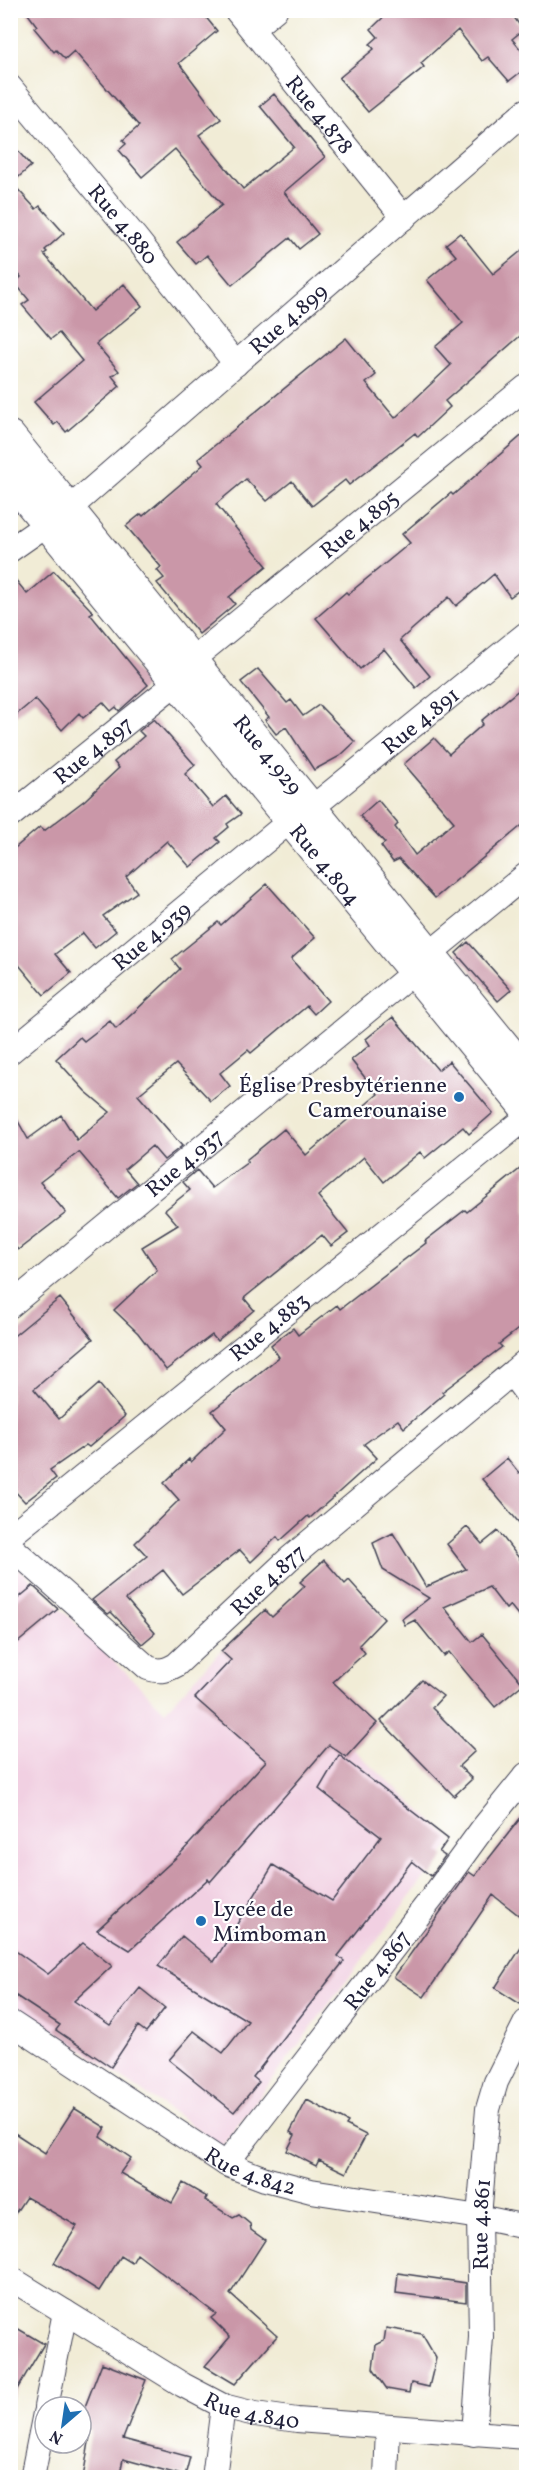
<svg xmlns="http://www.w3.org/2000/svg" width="537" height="2488" font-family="Vollkorn,serif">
	<rect width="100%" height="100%" fill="#fff"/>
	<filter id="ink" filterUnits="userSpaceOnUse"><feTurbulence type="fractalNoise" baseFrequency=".0167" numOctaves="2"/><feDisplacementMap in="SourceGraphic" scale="12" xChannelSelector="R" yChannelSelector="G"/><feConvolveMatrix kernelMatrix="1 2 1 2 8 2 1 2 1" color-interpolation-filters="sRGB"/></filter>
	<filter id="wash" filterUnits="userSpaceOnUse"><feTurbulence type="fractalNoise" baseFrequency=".008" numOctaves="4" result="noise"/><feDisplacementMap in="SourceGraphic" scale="24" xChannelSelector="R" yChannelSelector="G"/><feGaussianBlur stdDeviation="1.35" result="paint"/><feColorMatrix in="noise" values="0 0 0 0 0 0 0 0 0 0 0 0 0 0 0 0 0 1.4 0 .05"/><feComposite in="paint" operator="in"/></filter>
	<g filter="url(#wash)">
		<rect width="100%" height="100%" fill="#f1ecd6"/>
		<path fill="#f1d0e2" d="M20,1569L165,1711L221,1651L249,1675L259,1664L453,1840L222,2146L11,2002L10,1577Z"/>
		<g id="blocks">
			<path fill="#ca97a8" d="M25,10H200L217,31L179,63L221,119L199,135L243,189L294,147L260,106L274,94L325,157L284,192L318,234L299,249L290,238L232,285L207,255L196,264L177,242L222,205L175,149L142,177L119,150L126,144L123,140L139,126L74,51L65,59L56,50L54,52L34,28L37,26Z
				M391,10H509L523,30L512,39L526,56V68L509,81L488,57L482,61L458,30L421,63L424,67L368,112L339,78L374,49L370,44L378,37L371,29Z
				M10,142L31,166L12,183L36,209L40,206L64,233L45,250L47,252L44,254L92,311L124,284L142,306L96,344L119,371L112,376L120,386L66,432L58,422L54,425L34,402L82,361L59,333L51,339L22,305L29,300L15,283L21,277L10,264Z
				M460,233L493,274L526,247V331L445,401L450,407L418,437L415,433L349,485L345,480L312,506L292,481L267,501L246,479L216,504L267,566L229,597L235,604L199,634L157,583L164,578L157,570L161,567L126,526L141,514L143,516L203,465L198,459L346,338L376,375L366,383L395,418L451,365L435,347L463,323L427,280L456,256L446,244Z
				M526,432V585L510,597L494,574L456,606L449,597L400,640L430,676L416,688L384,649L360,669L316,618L346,592L348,594L410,543L402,534L451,493L453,495Z
				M54,571L93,612L90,614L148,685L119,711L116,707L111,711L103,702L83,718L79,713L62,730L35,699L10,720V573L27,594Z
				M258,669L287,703L291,700L303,716L319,705L355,742L340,756L314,770L286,727L276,734L265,720L269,717L241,682Z
				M526,684V822L435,898L399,859L393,862L381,846L385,843L360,816L378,800L398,824L395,827L415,855L454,822L404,764L434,738L449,754L483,724L481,721Z
				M154,719L195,765L185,774L213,807L226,796L241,814L227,824L229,827L216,838L220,842L190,867L167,841L126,877L137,892L103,916L116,931L95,948L83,933L55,954L71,973L44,995L19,965L10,971V852L40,827L44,831L85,800L119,768L114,762L144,736L139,731Z
				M267,884L315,938L291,959L328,1001L314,1014L307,1006L251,1053L248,1050L220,1073L230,1086L211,1101L176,1064L138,1095L182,1146L164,1160L152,1146L125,1169L137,1183L118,1198L79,1152L40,1182L66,1213L18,1250L10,1240V1107L28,1139L61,1115L77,1140L110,1112L85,1091L56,1059L80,1037L84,1041L110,1021L116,1029L180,969L172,959L218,922L221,925Z
				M468,942L511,990L498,1001L456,953Z
				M393,1017L438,1070L449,1061L493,1113L469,1134L463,1127L425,1158L420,1152L384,1182L364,1157L318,1196L348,1233L331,1246L322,1235L244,1298L254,1310L217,1341L212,1335L166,1370L138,1333L114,1310L157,1270L142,1247L178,1225L165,1210L190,1190L183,1182L197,1170L212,1188L248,1162L246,1160L284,1129L306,1155L378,1094L351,1060L370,1045L366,1039Z
				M526,1164V1323L499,1344L502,1347L442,1392L444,1394L404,1428L398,1420L364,1444L377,1458L310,1518L308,1516L280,1541L277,1537L251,1562L240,1550L182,1594L163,1570L126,1599L155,1633L142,1644L111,1612L108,1614L92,1600L147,1556L135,1543L179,1500L164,1483L189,1459L191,1462L226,1428L212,1411L279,1357L271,1345L293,1328L298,1335L337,1305L340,1309L426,1243L425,1241L465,1210L467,1212Z
				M60,1298L93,1339L34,1389L59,1419L99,1384L125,1416L89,1447L86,1445L50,1470L56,1478L25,1502L10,1486V1339Z
				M507,1458L519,1473L526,1467V1531L482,1479Z
				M467,1527L482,1544L498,1531L526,1567V1625L510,1605L506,1609L489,1587L444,1607L472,1642L482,1634L523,1684L495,1707L449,1652L444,1656L415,1620L405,1625L402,1619L429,1598L383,1570L373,1543L393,1533L426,1587L466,1569L447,1544Z
				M324,1560L345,1584L349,1580L384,1619L359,1645L365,1653L333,1682L377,1723L346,1757L329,1745L210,1882L208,1879L130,1950L97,1930L180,1854L266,1761L195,1698L231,1660L221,1651L265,1610L272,1617L305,1586L300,1582Z
				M33,1586L58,1609L10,1649V1605Z
				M422,1680L443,1696L432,1708L475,1751L459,1766L472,1779L454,1796L381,1721Z
				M339,1755L448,1839L439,1852L445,1856L431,1876L412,1861L338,1956L344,1961L253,2077L259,2082L234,2112L169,2060L194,2031L223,2053L248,2021L158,1966L182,1936L214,1962L273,1865L332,1901L381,1837L319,1789Z
				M526,1811V1921L493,1895L424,1997L394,1977L469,1872L475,1876Z
				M526,1940V1994L520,2004L495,1988Z
				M83,1943L112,1966L74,2001L110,2025L140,1988L165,2008L146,2032L138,2026L111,2067L56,2030L60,2025L10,1992V1947L48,1974Z
				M307,2100L348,2122L346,2125L366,2135L346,2173L319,2160L316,2166L287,2151L295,2135L290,2132Z
				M74,2108L106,2128L100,2137L131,2158L120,2173L172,2203L183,2183L207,2197L205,2200L233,2218L239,2215L250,2224L251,2230L265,2240L230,2294L277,2336L235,2384L205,2366L230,2337L211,2318L216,2314L137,2254L132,2263L121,2256L99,2291L54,2263L77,2226L26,2197L10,2221V2130L45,2153Z
				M398,2273L466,2283V2302L396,2293Z
				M10,2324L44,2344L10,2401Z
				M386,2328L422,2334L436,2358L429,2387L411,2383L409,2393L387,2389L373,2369L376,2345L384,2341Z
				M102,2363L146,2380L123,2439L190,2457L185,2476L123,2459L119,2478H83L91,2430L81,2425V2417Z"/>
		</g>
	</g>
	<g filter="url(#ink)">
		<use href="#blocks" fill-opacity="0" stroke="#414052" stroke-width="1.5"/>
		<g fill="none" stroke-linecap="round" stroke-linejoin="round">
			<g stroke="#414052" stroke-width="26">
				<g id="minor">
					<path id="s1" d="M236,10L404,218"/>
					<path d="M252,29L275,10"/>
					<path id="s2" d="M10,87L136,238L236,364"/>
					<path id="s3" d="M10,550L70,508L526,111"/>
					<path id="s4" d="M193,659L526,387"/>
					<path id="s5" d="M313,807L526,634"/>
					<path id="s6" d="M10,816L176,683"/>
					<path d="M429,954L526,875"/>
					<path id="s7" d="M10,1052L291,820"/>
					<path id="s8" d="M10,1306L414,972"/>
					<path d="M512,1374L526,1393"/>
					<path id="s9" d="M10,1536L526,1118"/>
					<path id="s10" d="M10,1546L148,1668C160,1672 165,1671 176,1665L289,1559L526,1361"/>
					<path id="s11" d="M10,2022L226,2164L265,2179L311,2191L479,2217L526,2227"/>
					<path id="s12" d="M226,2164L432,1898L483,1828L526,1775"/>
					<path id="s13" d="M10,2278L183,2385L223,2406L255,2414L297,2420L526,2437"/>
					<path d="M46,2407L65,2312"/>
					<path id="s14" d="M474,2434L481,2337L479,2217L488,2109L496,2082L526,2022"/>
					<path d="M32,2478L45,2413"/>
					<path d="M214,2478L223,2406"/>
					<path d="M386,2478L388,2428"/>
				</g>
			</g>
			<g stroke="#414052" stroke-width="32">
				<g id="major">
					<path id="s15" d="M10,436L526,1072"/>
					<path id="s16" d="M10,479L526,1109"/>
				</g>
			</g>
			<use href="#minor" stroke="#fff" stroke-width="24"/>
			<use href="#major" stroke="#fff" stroke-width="30"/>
		</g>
	</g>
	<g fill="#1f6fb2" stroke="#fff" stroke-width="2">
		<circle cx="459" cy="1097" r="6"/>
		<circle cx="201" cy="1921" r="6"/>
	</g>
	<g text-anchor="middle" stroke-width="4.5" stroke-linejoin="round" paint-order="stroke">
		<g font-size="22" fill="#22223b" stroke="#fff">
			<text dy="8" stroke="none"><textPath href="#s1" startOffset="134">Rue 4.878</textPath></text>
			<text dy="8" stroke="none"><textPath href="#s2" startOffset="178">Rue 4.880</textPath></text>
			<text dy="8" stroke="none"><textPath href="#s3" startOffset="362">Rue 4.899</textPath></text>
			<text dy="8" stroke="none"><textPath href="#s4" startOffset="214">Rue 4.895</textPath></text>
			<text dy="8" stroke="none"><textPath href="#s5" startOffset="138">Rue 4.891</textPath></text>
			<text dy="8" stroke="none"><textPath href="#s6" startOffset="106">Rue 4.897</textPath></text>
			<text dy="8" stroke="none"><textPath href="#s15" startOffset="410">Rue 4.929</textPath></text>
			<text dy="8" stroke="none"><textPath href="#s16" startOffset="498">Rue 4.804</textPath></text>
			<text dy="8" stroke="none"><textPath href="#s7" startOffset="183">Rue 4.939</textPath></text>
			<text dy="8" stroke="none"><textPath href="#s8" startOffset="226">Rue 4.937</textPath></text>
			<text dy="8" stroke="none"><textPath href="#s9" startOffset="333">Rue 4.883</textPath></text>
			<text dy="8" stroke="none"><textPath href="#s10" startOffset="339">Rue 4.877</textPath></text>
			<text dy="8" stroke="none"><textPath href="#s12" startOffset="246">Rue 4.867</textPath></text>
			<text dy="8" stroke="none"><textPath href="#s11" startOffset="284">Rue 4.842</textPath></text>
			<text dy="8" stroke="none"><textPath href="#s14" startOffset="210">Rue 4.861</textPath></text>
			<text dy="8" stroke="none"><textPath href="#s13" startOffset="278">Rue 4.840</textPath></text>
		</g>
		<g font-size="22" fill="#22223b" stroke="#fff" text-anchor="end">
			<text x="447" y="1092">Église Presbytérienne<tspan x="447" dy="25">Camerounaise</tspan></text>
			<text x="213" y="1916" text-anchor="start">Lycée de<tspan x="213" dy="25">Mimboman</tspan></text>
		</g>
	</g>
	<rect width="537" height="2488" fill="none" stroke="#fff" stroke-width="36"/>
	<g transform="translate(63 2425) rotate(209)"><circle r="28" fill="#ffffff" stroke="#a7a7b1" stroke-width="1.5"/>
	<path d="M0-4.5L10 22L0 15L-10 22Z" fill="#1f6fb2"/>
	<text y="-9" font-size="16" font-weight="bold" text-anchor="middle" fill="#22223b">N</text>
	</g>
</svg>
